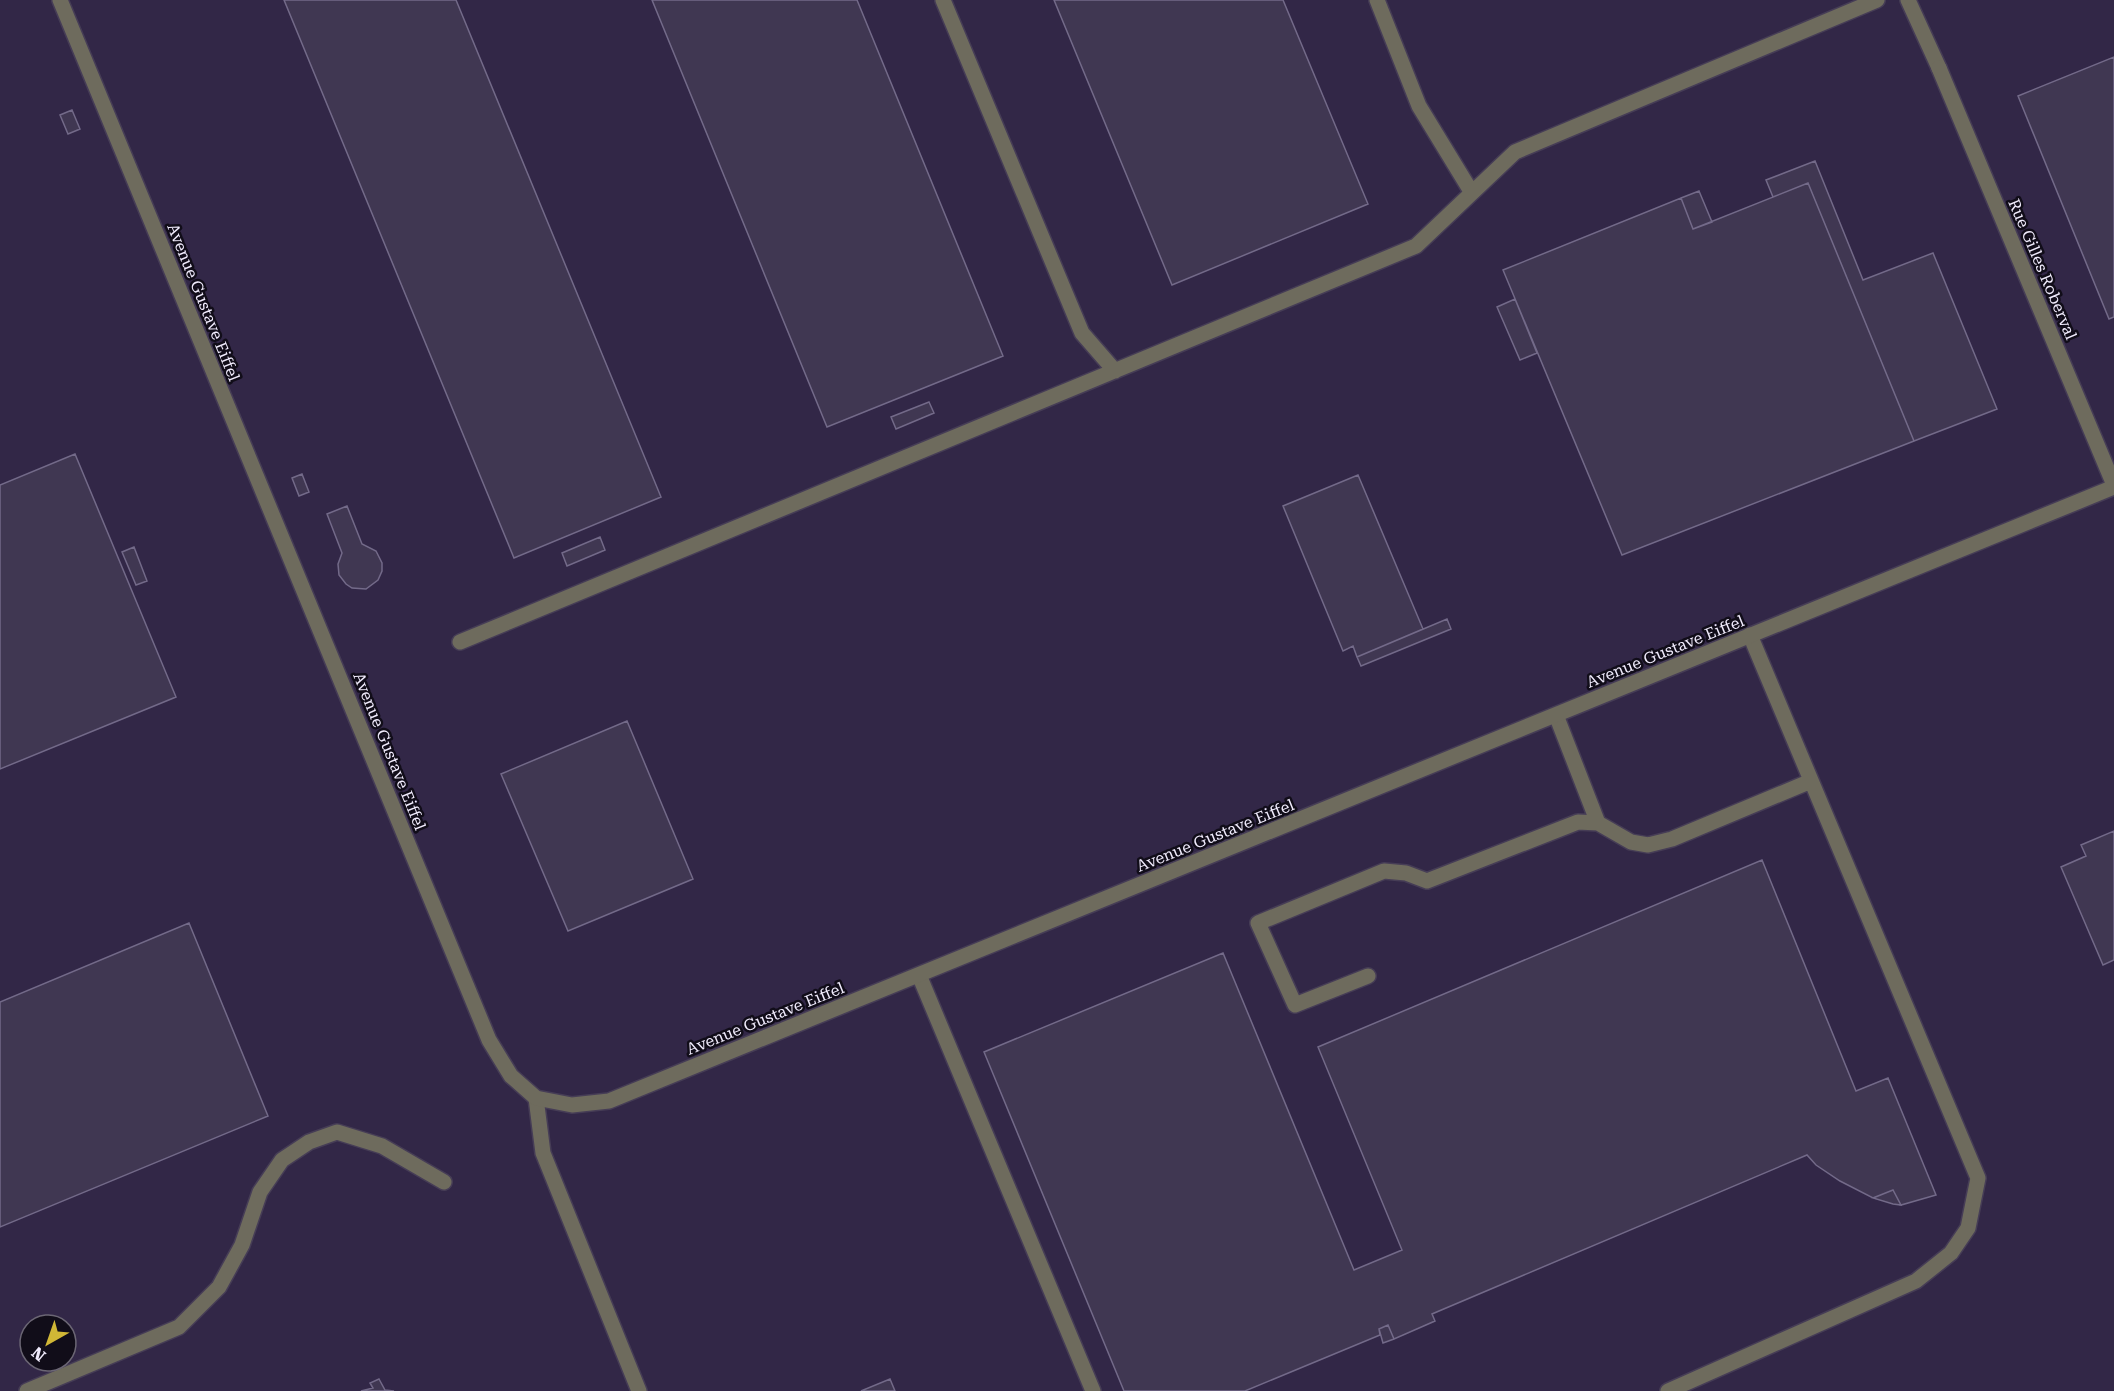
<svg xmlns="http://www.w3.org/2000/svg" width="2114" height="1391" font-family="'Roboto Serif',serif">
	<rect width="100%" height="100%" fill="#2a213b"/>
	<path fill="#322747" fill-rule="evenodd" d="M0,0H2114V1391H0ZM30,1325H66V1361H30Z"/>
	<path fill="#403752" stroke="#736a89" stroke-width="1.5" d="M284,0H456L661,497L514,558Z
		M652,0H857L1003,356L827,427Z
		M1054,0H1283L1368,204L1172,285Z
		M2114,57V317L2109,319L2018,96Z
		M72,110L80,129L68,134L60,115Z
		M1815,161L1863,280L1933,253L1997,409L1914,441L1808,183L1773,197L1766,180Z
		M1808,183L1914,441L1622,555L1503,270L1681,198L1693,229Z
		M1699,191L1712,222L1693,229L1681,198Z
		M1515,299L1537,353L1520,360L1497,307Z
		M929,402L934,413L896,429L891,417Z
		M75,454L176,697L0,769V485Z
		M302,474L309,492L299,496L292,478Z
		M1358,475L1423,629L1357,657L1353,646L1343,651L1283,506Z
		M347,506L362,544L376,551L382,563V571L378,580L366,589L352,588L346,584L339,575L338,564L342,553L327,514Z
		M600,537L605,550L567,566L562,553Z
		M134,547L147,581L136,585L122,552Z
		M1447,619L1451,629L1361,666L1357,657Z
		M627,721L693,879L568,931L501,774Z
		M2114,831V960L2103,965L2061,867L2086,856L2081,845Z
		M1762,860L1856,1091L1888,1078L1936,1195L1901,1205L1893,1190L1873,1198L1840,1181L1816,1165L1807,1155L1432,1314L1435,1321L1394,1339L1388,1325L1379,1329L1380,1335L1245,1391H1124L984,1052L1223,953L1354,1270L1402,1250L1318,1047Z
		M189,923L268,1116L0,1227V1002Z
		M1893,1190L1901,1205L1893,1204L1873,1198Z
		M1388,1325L1394,1339L1383,1343L1379,1329Z
		M379,1379L385,1390L394,1391H361L373,1388L370,1383Z
		M890,1379L895,1391H861Z"/>
	<g fill="none" stroke-linecap="round" stroke-linejoin="round">
		<g stroke="#463d56" stroke-width="18">
			<path id="service" d="M943,0L1082,333L1115,371
				M1377,0L1419,106L1472,193
				M1908,0L1939,68
				M460,642L1416,246L1515,152L1877,0
				M1556,715L1598,823
				M919,975L1093,1391
				M1368,976L1295,1005L1258,923L1384,871L1406,873L1427,881L1578,822L1598,823L1631,842L1648,845L1672,839L1811,781
				M536,1098L543,1153L639,1391
				M27,1391L179,1327L219,1287L242,1245L260,1192L282,1160L309,1142L337,1132L382,1146L444,1182
				M1668,1391L1916,1281L1951,1253L1968,1228L1978,1178L1750,635"/>
		</g>
		<g stroke="#463d56" stroke-width="18">
			<path id="minor" d="M60,0L489,1040L511,1076L536,1098L572,1105L609,1101L2114,487
				M1939,68L2114,485"/>
		</g>
		<use href="#service" stroke="#6e6b5d" stroke-width="15"/>
		<use href="#minor" stroke="#6e6b5d" stroke-width="15"/>
	</g>
	<g text-anchor="middle" stroke-width="5" stroke-linejoin="round" paint-order="stroke">
		<g font-size="16" fill="#f1ecfd" stroke="#110d19">
			<text transform="translate(2043 269) rotate(67)" y="6">Rue Gilles Roberval</text>
			<text transform="translate(204 302) rotate(68)" y="6">Avenue Gustave Eiffel</text>
			<text transform="translate(1665 651) rotate(-22)" y="6">Avenue Gustave Eiffel</text>
			<text transform="translate(390 751) rotate(68)" y="6">Avenue Gustave Eiffel</text>
			<text transform="translate(1215 835) rotate(-22)" y="6">Avenue Gustave Eiffel</text>
			<text transform="translate(765 1018) rotate(-22)" y="6">Avenue Gustave Eiffel</text>
		</g>
	</g>
	<g transform="translate(48 1343) rotate(220)"><circle r="28" fill="#110d19" stroke="#6b6674" stroke-width="1.5"/>
	<path d="M0-4.5L10 22L0 15L-10 22Z" fill="#d1b736"/>
	<text y="-9" font-size="16" font-weight="bold" text-anchor="middle" fill="#f1ecfd">N</text>
	</g>
</svg>
